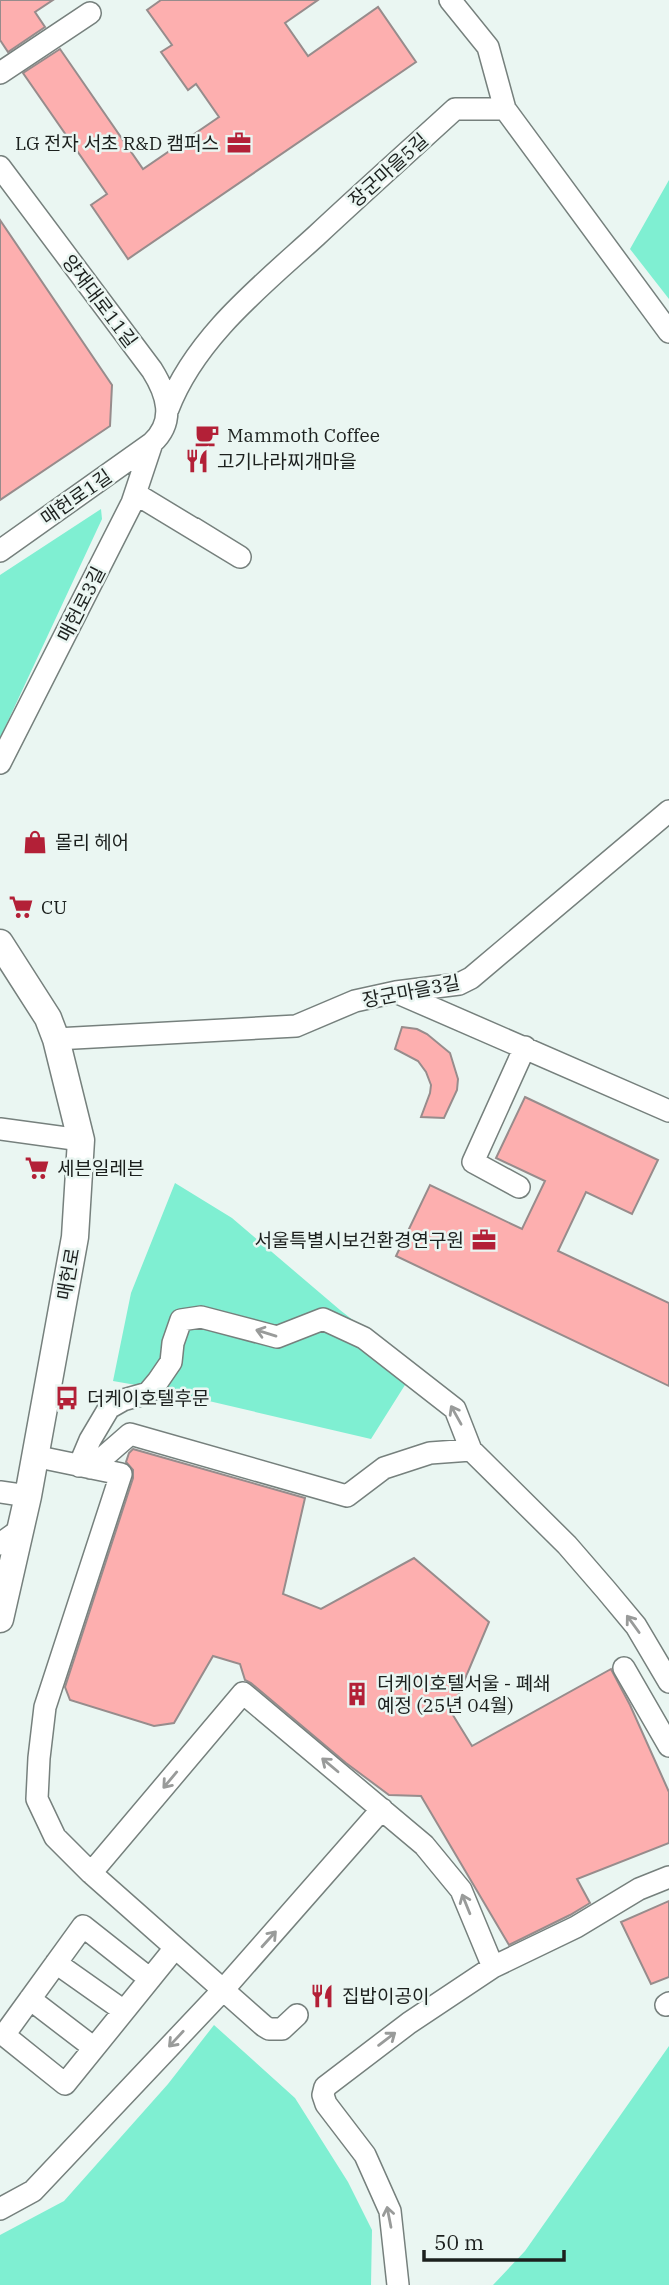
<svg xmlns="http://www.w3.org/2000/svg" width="669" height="2285" font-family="'IBM Plex Serif','Noto Sans KR',serif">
	<rect width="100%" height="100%" fill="#eaf6f2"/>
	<path fill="#7fefd2" d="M669,180V299L630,249Z
		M101,509L102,519L0,738V575Z
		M175,1183L232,1218L340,1310L395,1353L410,1377L371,1439L153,1388L113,1381L131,1293Z
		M214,2025L295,2098L348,2182L372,2230L371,2285H0V2235L64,2201L168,2084Z
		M669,2046V2285H493L525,2251Z"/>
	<path fill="#fdafaf" stroke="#978c8c" stroke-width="2" d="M0,0H53L35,12L45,27L8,52L0,40Z
		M161,0H318L285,23L308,56L378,7L416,62L128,259L91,205L107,194L23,73L60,49L143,169L219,117L196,84L188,90L161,52L172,45L147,10Z
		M0,220L112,385L110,426L0,500Z
		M402,1027L417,1029L427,1034L450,1053L458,1079L457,1090L444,1118L421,1117L430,1093L431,1085L426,1072L418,1061L395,1049Z
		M525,1097L658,1160L632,1214L586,1192L558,1251L669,1303V1386L396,1256L430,1185L522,1229L545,1181L496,1158Z
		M133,1449L305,1498L283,1594L321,1609L414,1558L489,1622L451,1712L472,1746L611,1669L630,1705L669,1792V1843L577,1879L590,1903L570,1915L509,1945L421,1796L389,1795L346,1763L251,1683L245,1680L240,1664L213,1656L174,1723L154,1726L70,1700L65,1687L133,1478V1470L126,1462L129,1453Z
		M669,1901V1977L651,1984L621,1922Z"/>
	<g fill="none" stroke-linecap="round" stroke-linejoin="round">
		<g stroke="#76807d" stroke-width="24">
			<path id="minor" d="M450,0L488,47L505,109
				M0,73L90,13
				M0,167L152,370C167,394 176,421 152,443L0,551
				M168,409C195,338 261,286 316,236C362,193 409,151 455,109H505L669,332
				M136,494L240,557L193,528
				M0,763L132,503L152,443
				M398,993L669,1111
				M56,1039L296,1026L355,1001L396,992L459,984L471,978L669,811
				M0,1129L81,1140
				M519,1187L473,1162L525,1047
				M34,1456L121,1474L45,1707L39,1758L37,1799L55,1837L91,1873
				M79,1466L90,1440L109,1408L123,1400L148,1393L158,1381L171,1362L173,1343L181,1320L201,1317L277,1337L323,1319L364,1338L455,1409L471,1450L567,1545L606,1590L636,1626L669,1682
				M91,1468L130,1434L347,1496L384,1468L430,1453L471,1450
				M0,1492L28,1496
				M0,1544L21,1529
				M624,1668L669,1746
				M56,1963L124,2011
				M150,1979L83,1926L4,2035L65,2084L175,1948
				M30,1999L94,2048
				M666,2005L669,2003
				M297,2015L282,2029H269L264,2026L91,1873L243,1693L424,1845L461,1890L493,1967
				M0,2209L33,2191L223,1990L382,1809
				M398,2285L390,2211L365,2155L326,2104L323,2095L325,2087L409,2023L493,1967L576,1927L639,1889L669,1877"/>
		</g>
		<g stroke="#76807d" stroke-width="29">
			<path id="major" d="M0,943L48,1018L56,1039L81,1140L75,1237L28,1496L0,1619"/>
		</g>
		<use href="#minor" stroke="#fff" stroke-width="21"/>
		<use href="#major" stroke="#fff" stroke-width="26"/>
	</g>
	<defs><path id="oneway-shaft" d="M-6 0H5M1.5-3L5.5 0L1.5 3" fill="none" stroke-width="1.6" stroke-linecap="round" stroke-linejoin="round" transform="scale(1.75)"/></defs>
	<g stroke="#999b9a">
		<use href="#oneway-shaft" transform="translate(266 1333) rotate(-163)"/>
		<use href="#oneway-shaft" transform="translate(456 1415) rotate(-119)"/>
		<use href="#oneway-shaft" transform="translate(633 1624) rotate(-126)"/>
		<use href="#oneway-shaft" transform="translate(330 1765) rotate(-140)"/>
		<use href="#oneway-shaft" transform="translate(170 1780) rotate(130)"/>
		<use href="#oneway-shaft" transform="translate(466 1904) rotate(-112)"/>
		<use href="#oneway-shaft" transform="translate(269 1939) rotate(-48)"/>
		<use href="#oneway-shaft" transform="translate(176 2039) rotate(133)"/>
		<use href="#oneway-shaft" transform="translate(387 2039) rotate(-37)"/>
		<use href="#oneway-shaft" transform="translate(389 2217) rotate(-101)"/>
	</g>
	<defs>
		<g id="office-bare" transform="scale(1.89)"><path d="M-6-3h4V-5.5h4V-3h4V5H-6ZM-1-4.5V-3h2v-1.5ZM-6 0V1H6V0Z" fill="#b32037" stroke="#eaf6f2" stroke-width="2.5" paint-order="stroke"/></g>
		<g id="cafe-bare" transform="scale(1.89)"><path d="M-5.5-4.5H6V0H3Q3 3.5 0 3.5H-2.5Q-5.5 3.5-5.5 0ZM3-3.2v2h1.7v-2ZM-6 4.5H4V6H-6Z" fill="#b32037" stroke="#eaf6f2" stroke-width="2.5" paint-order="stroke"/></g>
		<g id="restaurant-bare" transform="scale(1.89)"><path d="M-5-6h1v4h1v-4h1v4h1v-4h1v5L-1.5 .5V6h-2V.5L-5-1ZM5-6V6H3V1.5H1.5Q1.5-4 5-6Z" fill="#b32037" stroke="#eaf6f2" stroke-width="2.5" paint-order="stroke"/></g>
		<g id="shop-bare" transform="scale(1.89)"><path d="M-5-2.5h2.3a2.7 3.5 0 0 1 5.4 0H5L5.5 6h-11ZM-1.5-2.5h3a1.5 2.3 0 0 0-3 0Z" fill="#b32037" stroke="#eaf6f2" stroke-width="2.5" paint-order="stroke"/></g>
		<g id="supermarket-bare" transform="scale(1.89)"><path d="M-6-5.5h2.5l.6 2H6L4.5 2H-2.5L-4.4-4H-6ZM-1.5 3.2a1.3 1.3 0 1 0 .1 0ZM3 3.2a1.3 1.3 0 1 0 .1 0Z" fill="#b32037" stroke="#eaf6f2" stroke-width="2.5" paint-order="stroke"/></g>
		<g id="bus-bare" transform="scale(1.89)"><path d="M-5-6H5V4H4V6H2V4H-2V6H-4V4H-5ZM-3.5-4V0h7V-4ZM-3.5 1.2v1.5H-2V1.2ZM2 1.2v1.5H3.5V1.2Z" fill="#b32037" stroke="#eaf6f2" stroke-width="2.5" paint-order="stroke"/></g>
		<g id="building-bare" transform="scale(1.89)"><path d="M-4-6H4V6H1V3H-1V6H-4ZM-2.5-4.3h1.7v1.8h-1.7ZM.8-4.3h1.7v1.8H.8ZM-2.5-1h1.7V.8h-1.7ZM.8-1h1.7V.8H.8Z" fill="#b32037" stroke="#eaf6f2" stroke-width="2.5" paint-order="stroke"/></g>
	</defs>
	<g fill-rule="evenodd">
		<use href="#office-bare" x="239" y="143"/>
		<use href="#cafe-bare" x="207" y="435"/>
		<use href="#restaurant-bare" x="197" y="461"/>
		<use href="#shop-bare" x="35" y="842"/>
		<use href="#supermarket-bare" x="21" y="907"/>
		<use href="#supermarket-bare" x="37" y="1168"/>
		<use href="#office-bare" x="484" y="1240"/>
		<use href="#bus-bare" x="67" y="1398"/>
		<use href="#building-bare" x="357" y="1694"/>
		<use href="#restaurant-bare" x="322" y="1996"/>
	</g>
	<g text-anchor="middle" stroke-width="5" stroke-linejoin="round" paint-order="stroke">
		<g font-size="19" fill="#1c201e" stroke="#eaf6f2" text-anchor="start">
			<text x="219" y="150" text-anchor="end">LG 전자 서초 R&amp;D 캠퍼스</text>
			<text x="227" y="442">Mammoth Coffee</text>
			<text x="217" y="468">고기나라찌개마을</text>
			<text x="55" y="849">몰리 헤어</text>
			<text x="41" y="914">CU</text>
			<text x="57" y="1175">세븐일레븐</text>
			<text x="464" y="1247" text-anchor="end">서울특별시보건환경연구원</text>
			<text x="87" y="1405">더케이호텔후문</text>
			<text x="377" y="1690">더케이호텔서울 - 폐쇄<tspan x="377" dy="22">예정 (25년 04월)</tspan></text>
			<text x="342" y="2003">집밥이공이</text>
		</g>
		<g font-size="19" fill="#1c201e" stroke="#eaf6f2">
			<text transform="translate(388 170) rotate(-42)" y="7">장군마을5길</text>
			<text transform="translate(100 301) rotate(53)" y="7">양재대로11길</text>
			<text transform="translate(76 497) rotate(-35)" y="7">매헌로1길</text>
			<text transform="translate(81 604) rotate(-63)" y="7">매헌로3길</text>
			<text transform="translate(411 991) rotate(-11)" y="7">장군마을3길</text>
			<text transform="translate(68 1274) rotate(-80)" y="7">매헌로</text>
		</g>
	</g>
	<path d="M424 2250v10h140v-10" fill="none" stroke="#1c201e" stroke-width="3.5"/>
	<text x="434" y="2250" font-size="21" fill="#1c201e" stroke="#eaf6f2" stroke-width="5" paint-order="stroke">50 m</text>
</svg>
